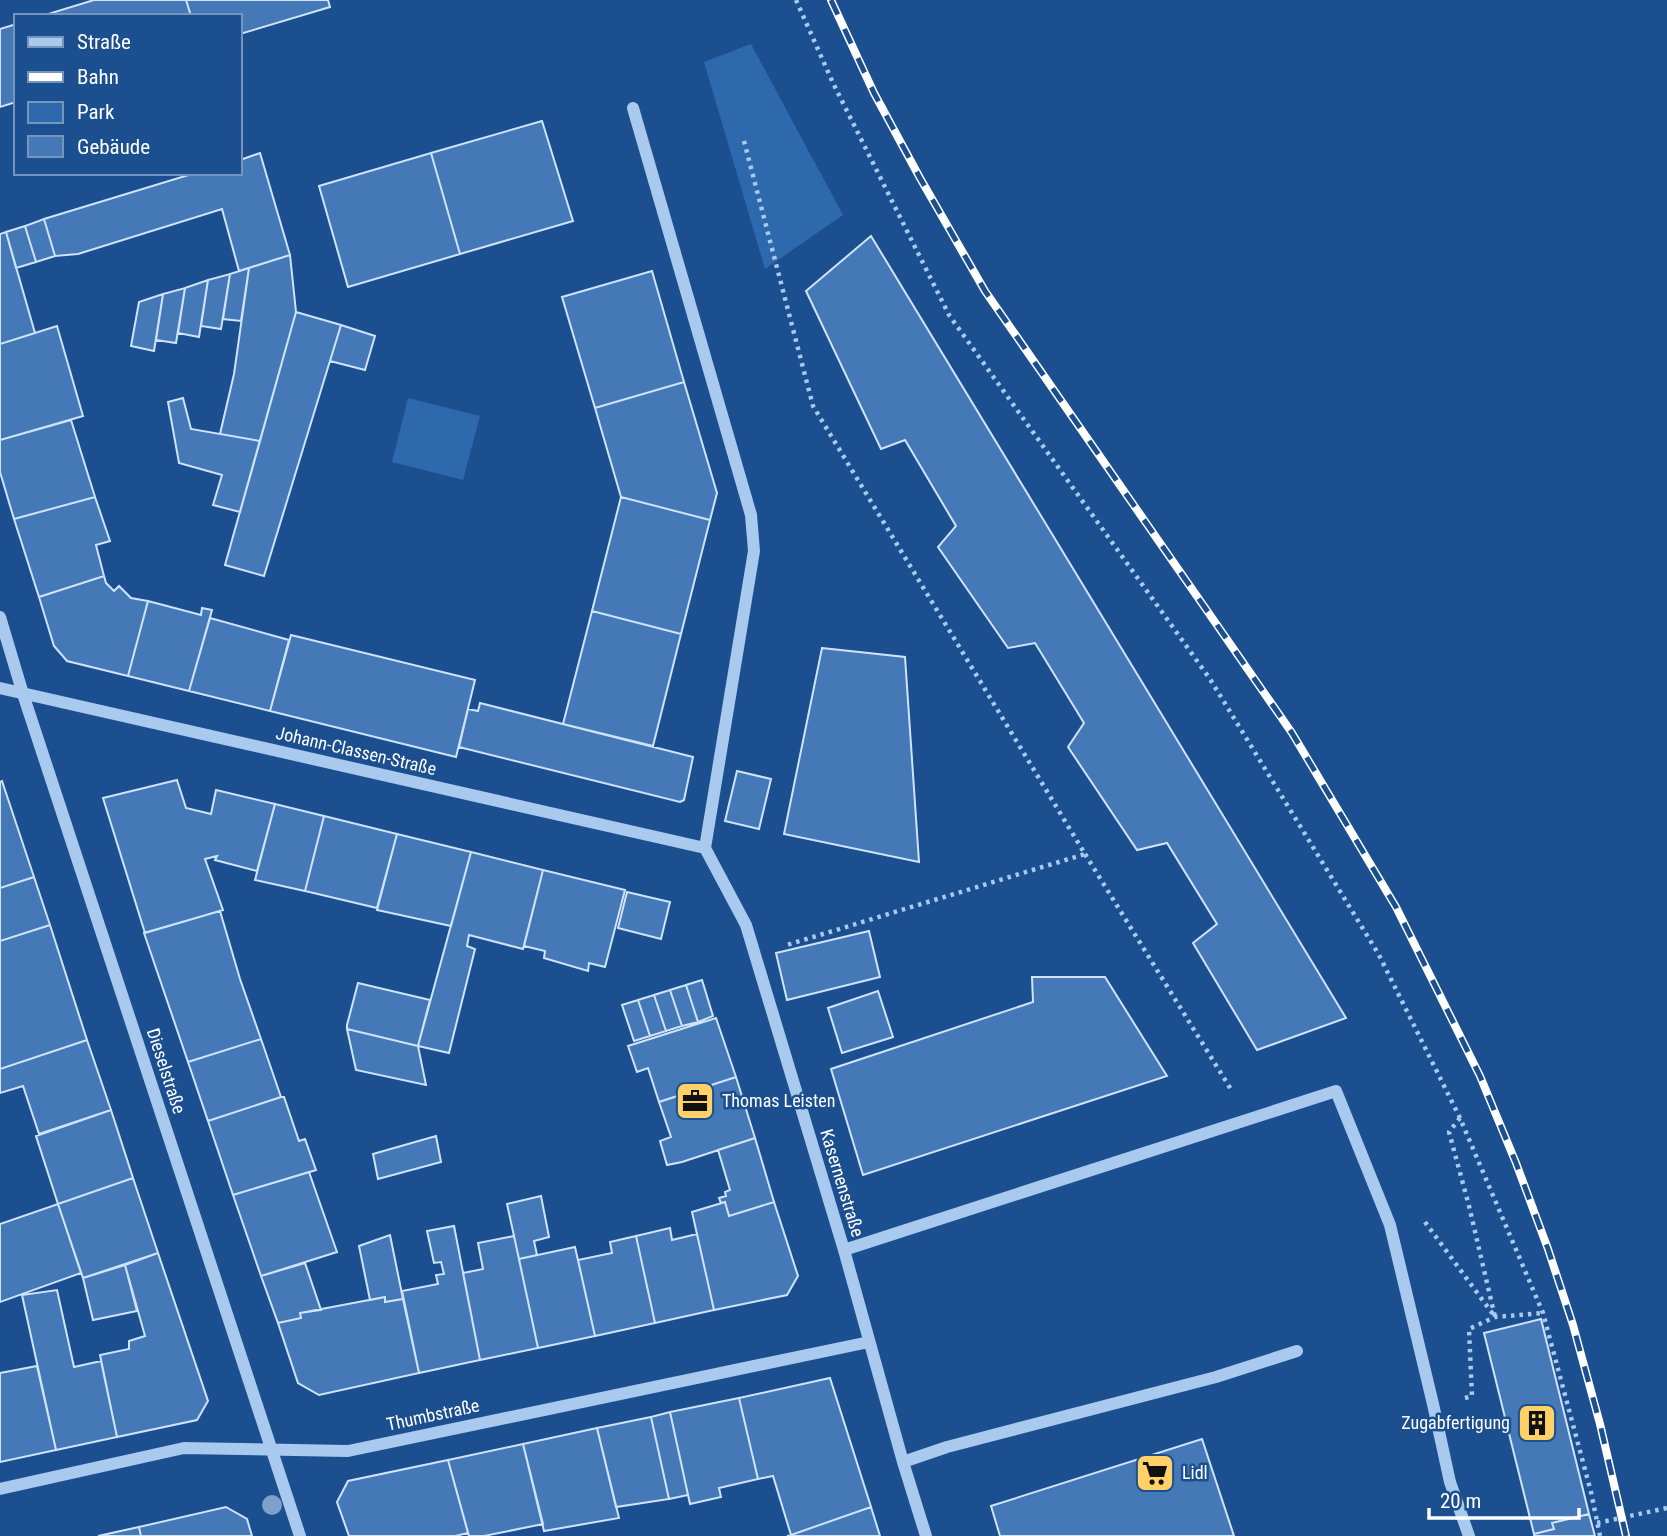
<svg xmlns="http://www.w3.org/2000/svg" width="1667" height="1536" font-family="'Roboto Condensed',sans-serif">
	<rect width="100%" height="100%" fill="#1b4f8f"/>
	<path fill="#2e69ad" d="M751,44L843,215L765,269L704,62Z
		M408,398L480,416L463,480L392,462Z"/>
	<path fill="#4478b7" stroke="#cfe3fa" stroke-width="2" d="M94,0H186L191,16H49L48,14Z
		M186,0H328L330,7L240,34V16H191Z
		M16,24V102L0,107V29Z
		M542,121L573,221L460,254L431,153Z
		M260,153L290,255L239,271L222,209L78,254L55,256L44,219L195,173H240V160Z
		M431,153L460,254L348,287L319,186Z
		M44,219L55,256L36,262L25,226Z
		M25,226L36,262L16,268L6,232Z
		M6,232L35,333L0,344V234Z
		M871,236L1346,1018L1257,1050L1193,943L1217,924L1167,843L1137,850L1068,747L1084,723L1035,643L1008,648L938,547L956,526L905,440L881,449L806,291Z
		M290,255L296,312L260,441L220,434L234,374L249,268Z
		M249,268L241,321L223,319L230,274Z
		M652,271L684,382L595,408L562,297Z
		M230,274L221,329L201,326L208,280Z
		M208,280L199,337L178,333L185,288Z
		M185,288L176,343L156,340L163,294Z
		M163,294L154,351L131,346L139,302Z
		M296,312L341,325L264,576L225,565Z
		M341,325L375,336L365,370L330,361Z
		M57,326L83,416L0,440V344Z
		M684,382L717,493L710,520L621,497L595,408Z
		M183,398L191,429L260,441L240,512L213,505L222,475L179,463L168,402Z
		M71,420L95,497L14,519L0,472V440Z
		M95,497L110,541L96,545L104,576L39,597L14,519Z
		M621,497L710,520L681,634L592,611Z
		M104,576L106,583L114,591L119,586L131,598L148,601L128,676L67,661L54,646L39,597Z
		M148,601L201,615L202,608L212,610L189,691L128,676Z
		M592,611L681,634L653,746L563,724Z
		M210,618L289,640L270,711L189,691Z
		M291,635L475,680L456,757L270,711Z
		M822,648L905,657L919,862L784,834Z
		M480,703L693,757L684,800L680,802L459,747L468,709L478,711Z
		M737,771L771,779L759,829L725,821Z
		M177,780L186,808L211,814L216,790L275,804L257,871L215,860L217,856L205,859L223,910L145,933L103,798Z
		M2,781L34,877L0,888V782Z
		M275,804L324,816L305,891L255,880Z
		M324,816L397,834L377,908L305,891Z
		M397,834L471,852L451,926L377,910Z
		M471,852L543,870L523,949L469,935L467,946L475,949L449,1053L418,1046Z
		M543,870L625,890L605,967L589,963L588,971L544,958L545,951L524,946Z
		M34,877L50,925L0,941V888Z
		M627,892L670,902L661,939L618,928Z
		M220,911L240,979L261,1039L188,1062L144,933Z
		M50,925L87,1040L0,1069V941Z
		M869,931L880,977L787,1000L776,953Z
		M1032,977H1105L1167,1076L863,1175L831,1069L1033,1002Z
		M702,980L713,1016L698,1022L686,985Z
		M358,983L430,1000L418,1046L347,1029V1025Z
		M686,985L698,1022L682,1026L670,990Z
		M670,990L682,1026L666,1031L654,995Z
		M878,991L893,1037L842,1053L828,1008Z
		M654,995L666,1031L650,1036L638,1000Z
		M638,1000L650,1036L634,1041L622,1005Z
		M716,1018L736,1077L659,1102L648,1068L637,1072L628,1046Z
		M347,1029L418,1046L426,1085L356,1070Z
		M261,1039L281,1097L208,1121L188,1062Z
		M87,1040L111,1110L39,1134L23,1086L0,1093V1069Z
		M736,1077L755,1138L682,1162L667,1165L660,1141L671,1137L659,1102Z
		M281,1097H284L299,1141L305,1139L316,1170L233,1195L208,1121Z
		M111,1110L133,1178L58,1204L36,1136Z
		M436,1136L441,1162L378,1179L373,1154Z
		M755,1138L774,1202L729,1216L725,1202L721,1203L719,1198L726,1196L725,1192L730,1190L718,1150Z
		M309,1172L337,1252L261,1276L233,1195Z
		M133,1178L158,1253L83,1278L58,1204Z
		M541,1196L549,1237L534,1241L537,1255L519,1259L507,1204Z
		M725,1202L729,1216L774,1202L798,1276L787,1295L714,1310L692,1212Z
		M58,1204L81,1273L0,1302V1224Z
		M454,1226L480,1360L419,1373L402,1291L438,1284L436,1275L444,1274L441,1262L434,1263L427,1231Z
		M670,1228L672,1240L697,1234L714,1310L655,1323L636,1236Z
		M390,1235L403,1299L385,1302V1297L370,1300L359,1246Z
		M514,1236L538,1348L480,1360L463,1273L483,1269L478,1243Z
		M636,1236L655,1323L595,1336L578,1260L612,1253L610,1242Z
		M575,1247L595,1336L538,1348L519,1259Z
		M158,1253L208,1401L197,1420L117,1437L100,1355L129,1349V1341L145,1336L125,1265Z
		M305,1263L321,1310L300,1313L301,1318L278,1323L261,1276Z
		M125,1265L137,1311L93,1320L83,1278Z
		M57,1290L74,1367L101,1361L117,1437L56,1450L22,1295Z
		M385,1297V1302L403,1299L419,1373L319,1395L298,1383L278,1323L301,1318L300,1313Z
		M1541,1319L1589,1514L1552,1523L1554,1529L1534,1534L1484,1333Z
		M37,1366L56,1450L0,1462V1373Z
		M830,1378L871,1507L791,1535L773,1476L758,1479L739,1398Z
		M739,1398L758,1479L719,1488L721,1497L690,1504L670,1412Z
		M670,1412L688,1495L669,1499L651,1417Z
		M651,1417L669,1499L616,1507L597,1428Z
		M597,1428L619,1518L544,1531L523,1444Z
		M1202,1439L1234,1536H1000L991,1506Z
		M523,1444L543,1524L484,1536H469L448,1460Z
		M448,1460L468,1533L455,1536H349L337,1502L348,1481Z
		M226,1507L247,1519L252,1536H141L139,1527Z
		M871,1507L880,1536H787L791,1535Z
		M1589,1514L1595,1536H1534V1534L1554,1529L1552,1523Z
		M139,1527L141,1536H98Z"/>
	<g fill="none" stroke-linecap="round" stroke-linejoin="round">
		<path stroke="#a9c9ee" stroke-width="4.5" stroke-dasharray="3.5 5" stroke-linecap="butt" d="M796,0L833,83L949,315L1210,679L1379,955L1460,1118L1543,1313L1591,1492L1600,1536
			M744,141L813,406L1085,854L787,945
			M1085,854L1232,1091
			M1425,1222L1495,1317L1469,1206L1449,1132L1460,1118
			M1465,1398L1472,1396L1469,1329L1495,1317L1543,1313
			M1597,1523L1667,1508"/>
		<path stroke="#a9c9ee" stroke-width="12" d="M633,108L751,515L754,551L705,848
			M0,617L23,694L300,1536
			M0,688L705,848
			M705,848L746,925L844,1250L903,1462L926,1536
			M844,1250L1336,1091L1390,1225L1433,1404L1450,1482L1469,1536
			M903,1462L947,1447L1216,1377L1297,1351
			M0,1489L184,1448L348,1451L869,1342"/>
		<g stroke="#fff" stroke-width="8">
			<path id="rail" d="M831,0L874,93L920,178L985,291L1292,733L1396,907L1480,1076L1516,1163L1548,1249L1573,1325L1600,1424L1626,1536"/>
		</g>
		<use href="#rail" stroke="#1b4f8f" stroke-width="5" stroke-dasharray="16" stroke-linecap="butt"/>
	</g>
	<circle fill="#7ea0ca" cx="272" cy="1505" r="10"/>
	<defs>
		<g id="office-square" transform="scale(2.0125)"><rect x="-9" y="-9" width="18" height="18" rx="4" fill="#ffd166" stroke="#1b4f8f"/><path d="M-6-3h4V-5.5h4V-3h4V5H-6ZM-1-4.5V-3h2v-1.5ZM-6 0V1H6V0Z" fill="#111"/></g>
		<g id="building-square" transform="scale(2.0125)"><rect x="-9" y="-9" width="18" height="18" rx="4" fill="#ffd166" stroke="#1b4f8f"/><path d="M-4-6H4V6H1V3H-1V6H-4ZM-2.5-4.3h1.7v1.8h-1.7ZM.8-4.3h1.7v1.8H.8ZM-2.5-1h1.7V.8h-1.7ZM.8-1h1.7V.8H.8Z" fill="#111"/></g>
		<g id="supermarket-square" transform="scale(2.0125)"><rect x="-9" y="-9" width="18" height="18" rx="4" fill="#ffd166" stroke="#1b4f8f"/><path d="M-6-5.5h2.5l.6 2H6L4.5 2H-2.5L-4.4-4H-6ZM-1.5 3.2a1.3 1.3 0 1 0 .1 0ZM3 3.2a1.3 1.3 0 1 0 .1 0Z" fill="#111"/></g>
	</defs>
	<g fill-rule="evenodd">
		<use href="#office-square" x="695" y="1101"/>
		<use href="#building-square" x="1537" y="1423"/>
		<use href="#supermarket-square" x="1155" y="1473"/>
	</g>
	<g text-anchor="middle" stroke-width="5" stroke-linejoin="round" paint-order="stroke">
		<g font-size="18" fill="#fff" stroke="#1b4f8f">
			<text transform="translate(356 751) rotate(13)" y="6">Johann-Classen-Straße</text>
			<text transform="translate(166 1071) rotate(72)" y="6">Dieselstraße</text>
			<text transform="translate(842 1183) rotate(73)" y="6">Kasernenstraße</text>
			<text transform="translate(433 1415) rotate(-12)" y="6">Thumbstraße</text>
		</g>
		<g font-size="18" fill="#fff" stroke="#1b4f8f" text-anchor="start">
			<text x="722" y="1107">Thomas Leisten</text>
			<text x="1510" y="1429" text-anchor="end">Zugabfertigung</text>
			<text x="1182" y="1479">Lidl</text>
		</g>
	</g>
	<rect x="14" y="14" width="228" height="161" fill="#1b4f8f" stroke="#7695bc" stroke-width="2"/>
	<rect x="28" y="37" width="35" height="10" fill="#a9c9ee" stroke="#7695bc" stroke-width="2"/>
	<text x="77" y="49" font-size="21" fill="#ffffff">Straße</text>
	<rect x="28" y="72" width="35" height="10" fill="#ffffff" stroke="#7695bc" stroke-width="2"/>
	<text x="77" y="84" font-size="21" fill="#ffffff">Bahn</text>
	<rect x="28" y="102" width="35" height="21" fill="#2e69ad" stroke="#7695bc" stroke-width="2"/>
	<text x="77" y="119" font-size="21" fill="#ffffff">Park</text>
	<rect x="28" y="136" width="35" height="21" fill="#4478b7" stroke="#7695bc" stroke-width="2"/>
	<text x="77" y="154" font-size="21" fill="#ffffff">Gebäude</text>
	<path d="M1429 1508v10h150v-10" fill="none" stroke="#ffffff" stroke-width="3.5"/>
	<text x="1440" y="1508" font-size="21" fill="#ffffff" stroke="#1b4f8f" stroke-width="5" paint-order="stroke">20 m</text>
</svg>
